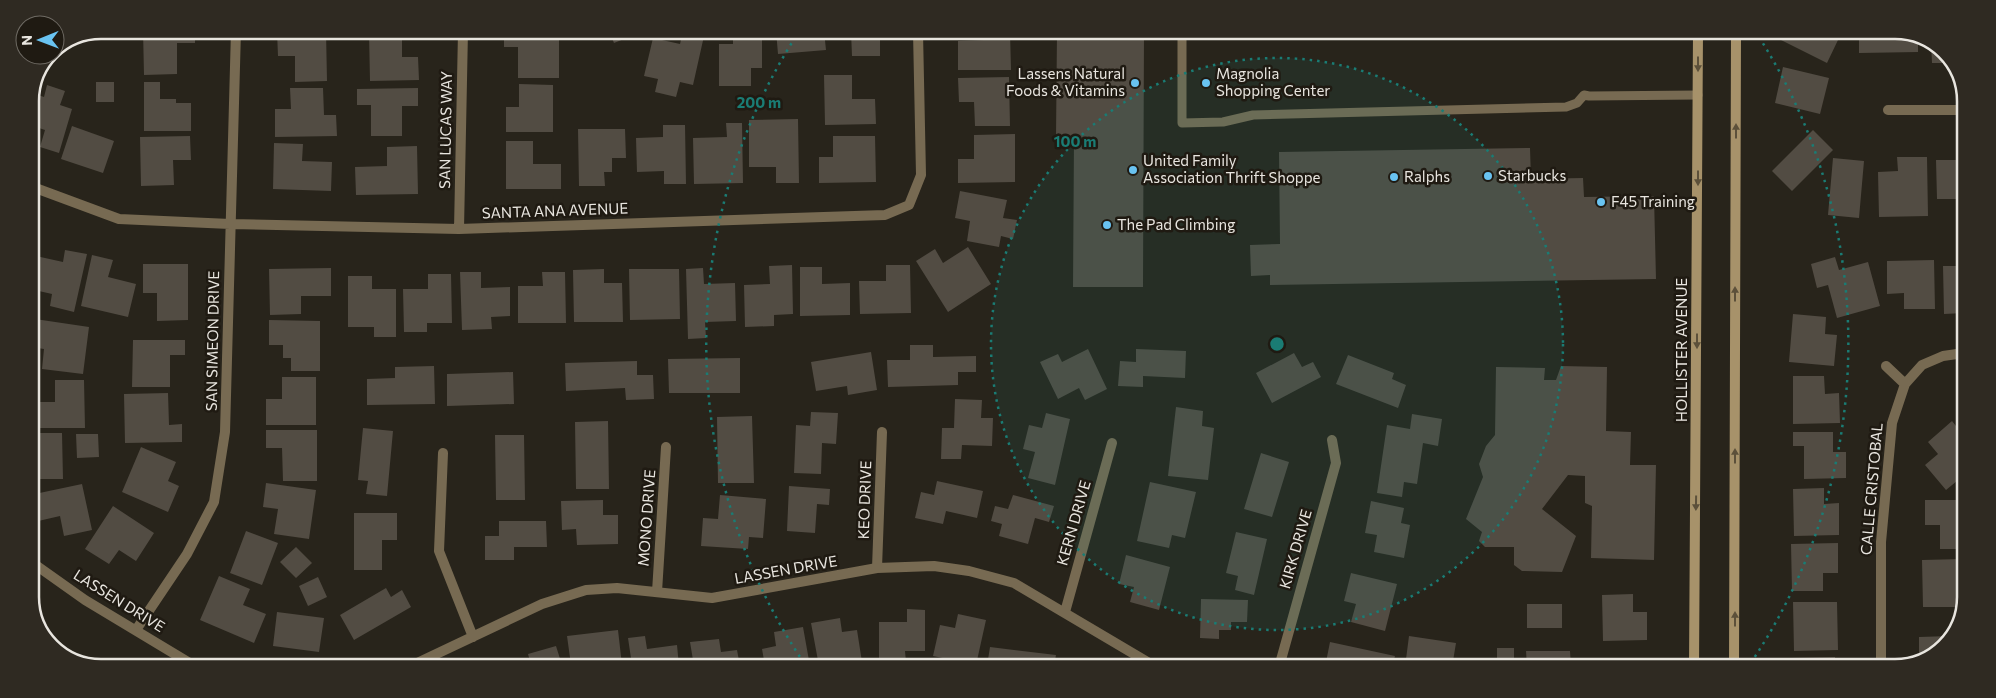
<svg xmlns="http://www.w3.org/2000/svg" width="1996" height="698" font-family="Commissioner,sans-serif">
	<rect width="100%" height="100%" fill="#28241b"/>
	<path fill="#524c43" d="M143,30H195V43H177V74L144,75Z
		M326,31L327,81L295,82V56H278L277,32Z
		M402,31V57H418L419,80L370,81L369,32Z
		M504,31H559V78H518V47H504Z
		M609,31H644L614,43Z
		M683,31L704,36L693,85L680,82L676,97L655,92L658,79L644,76L653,38L680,44Z
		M733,31H762V68H751V86H719V44H733Z
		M776,31H824L826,50L778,54Z
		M851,32H880V56H852Z
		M983,32H1010L1011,70H958V41L983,40Z
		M1057,32H1144L1143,287H1073L1074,137H1056Z
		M1781,33H1828L1827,35L1838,40L1827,63L1779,39Z
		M1859,34H1918V52L1859,53Z
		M1931,43L1951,57L1953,63H1932Z
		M1954,65L1957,72L1958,76H1954Z
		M1783,67L1829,78L1820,114L1775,103Z
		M824,75H852V99H875L876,124L825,125Z
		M1009,77L1010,126H975L974,102H959L958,78Z
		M96,82H114V102H96Z
		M144,82H160V99H176V103H191V131H144Z
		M519,84L553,85V132H506V107H519Z
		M47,85L65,91L60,105L72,109L59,153L40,147L45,130L30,125V96L32,93L44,97Z
		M290,88H323L324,115H336L337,136L275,137V109H291Z
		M418,88V106H402V136H371V105H357V89Z
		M798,119L799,183H776V167H749V120Z
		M726,123H742L743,183L694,184L693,138L727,137Z
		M663,125H685L686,184H664V171L637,172L636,138L663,137Z
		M72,126L114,141L103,173L61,159Z
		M578,129H625L626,158H612V172H604L605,186H579Z
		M1813,130L1833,150L1792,191L1772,171Z
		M1015,134V182L958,183V159H974V135Z
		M190,136L191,160H173L174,185L141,186L140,137Z
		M833,136H875L876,182L819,183V157H833Z
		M506,141H533V164H561V189H506Z
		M274,143L303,144L302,161L332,162L331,191L273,189Z
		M417,146L418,194L356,195L355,167L387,166V147Z
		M1530,148L1531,179L1583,178L1584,197L1654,196L1656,279L1270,285V275L1251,276L1250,245L1280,244L1279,152Z
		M1897,157H1927L1928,216L1879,217L1878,172L1898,171Z
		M1833,158L1864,161L1859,218L1828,215Z
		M1936,160H1965L1963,199H1937Z
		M960,191L1007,200L1003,218L1017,220L1013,239L1001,236L999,247L967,241L970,221L955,218Z
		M968,247L991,284L948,312L916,261L935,249L943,263Z
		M65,250L87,254L74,312L50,306L52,294L30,289L36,256L63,262Z
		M92,255L113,260L108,277L136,284L128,317L81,306Z
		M1835,257L1839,270L1868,262L1880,306L1837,318L1828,285L1817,288L1811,264Z
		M1934,260L1935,309H1904V293L1887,294V261Z
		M143,264H188V320L157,321V293H143Z
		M792,265L793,314L774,315V326L745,327L744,285L770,284L769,266Z
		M886,265H910L911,313L860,314L859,281H886Z
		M1943,266H1965L1964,313L1944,314Z
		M800,267H822V284L850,283V315L800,316Z
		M331,268V296H301V314L270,315L269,269Z
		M703,268L704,284L735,283L736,321L705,322L706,338L688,339L686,269Z
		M604,269V283H622L623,322H574L573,270Z
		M629,269H679L680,319L630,320Z
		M460,272H481V288L510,287V316L491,317L492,329L462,330Z
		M542,272H565L566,323H518V286H543Z
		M428,274H451L452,323H427V332H404L403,289H428Z
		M348,276H372V289H396V337H374V327H348Z
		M1793,314L1826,317L1825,334L1837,335L1834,366L1789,362Z
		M35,319L89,327L83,374L42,369L44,349L31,347Z
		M269,320L320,321V371H291V358H283V345H269Z
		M133,340H185V355H170V387H132Z
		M910,345H933V357L976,356V372H958V385L888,387L887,360H910Z
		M1088,349L1107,389L1085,400L1079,388L1058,399L1040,362L1058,354L1062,362Z
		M1136,349L1186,351L1185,378L1143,376V387L1118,386L1120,361L1136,362Z
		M871,352L877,390L848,395L847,386L816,391L811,362Z
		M1294,353L1302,367L1313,362L1321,377L1272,403L1256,373Z
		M1348,355L1394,373L1392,379L1406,385L1398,408L1336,384Z
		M740,358V393H669L668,359Z
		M637,361V375H653L654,399L626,400L625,388L566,391L565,363Z
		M434,366L435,404L367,405V379L395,378V367Z
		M1561,366L1607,367L1606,431L1631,432L1630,465H1656L1654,560L1591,558L1592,506L1585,503V476L1568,475L1542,509L1576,536L1562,572L1522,571L1514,565V547H1485L1479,541L1482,532L1466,519L1483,477L1479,464L1486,446L1495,435L1496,367L1545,368L1544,380H1556Z
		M513,372L514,404L447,406V374Z
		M1793,376H1824L1825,394L1839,393L1840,423L1793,424Z
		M282,377H316V425H266V399H282Z
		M55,380H84L85,428H31L30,402H55Z
		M168,393L169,425L182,424V442L125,443L124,394Z
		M955,399L982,400L981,418H993L992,446L962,445L961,459H941L942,428H954Z
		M1176,407L1203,411L1202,426L1214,428L1208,480L1168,476Z
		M811,412L838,413L836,444L822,443L821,474L794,473L796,425L810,426Z
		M1046,413L1070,419L1055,485L1028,478L1035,452L1023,449L1029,425L1042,428Z
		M1412,414L1442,419L1438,446L1423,443L1417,484L1404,482L1402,497L1377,493L1387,425L1410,429Z
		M752,416L754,483H718L717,417Z
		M608,421L609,489H576L575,422Z
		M1952,421L1964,436L1963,476L1946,490L1925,465L1938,454L1928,442Z
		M363,428L393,431L387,496L366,494L368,481L358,480Z
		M266,430H317V481H283L282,448H266Z
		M1793,432H1833V452H1846V478L1804,479V446H1793Z
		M30,433H62L63,479H30Z
		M76,434H98L99,457L77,458Z
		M495,435H524L525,500H496Z
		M141,447L176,462L168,481L179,486L168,512L122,492Z
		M1261,453L1289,462L1272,517L1244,509Z
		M937,481L983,491L977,518L946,511L943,524L915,518L921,492L934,495Z
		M1150,482L1196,492L1185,538L1172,535L1169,548L1137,541Z
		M266,483L316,490L309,539L274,534L278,509L263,507Z
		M82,484L92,530L64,536L60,516L34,522L30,495Z
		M789,486L830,489L829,505L817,504L815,533L787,531Z
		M1824,488V504L1839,503V535L1794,536L1793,489Z
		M720,495L766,499L763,538L749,537L748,549L701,546L703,518L718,519Z
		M1013,495L1054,506L1049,522L1035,518L1028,544L999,536L1002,524L991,521L995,506L1008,509Z
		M603,500V515H618V544L577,545L576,529L562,530L561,501Z
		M1925,500H1963V549H1940V525H1925Z
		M1371,501L1404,508L1401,523L1410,525L1404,558L1374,552L1377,535L1365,533Z
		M113,506L154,533L136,561L119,550L109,564L85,549Z
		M354,513H397V540H382V570H354Z
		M499,521H546L547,547H514V560H485V536H499Z
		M246,531L278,543L262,585L230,573Z
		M1236,532L1267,539L1254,595L1235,590L1238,576L1226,573Z
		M1838,543V573H1823V591H1792L1791,544Z
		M296,547L312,563L296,578L280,562Z
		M1126,555L1170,567L1159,610L1130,602L1134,587L1119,584Z
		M1963,559L1962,607H1923L1922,560Z
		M1351,573L1397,584L1385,631L1351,622L1356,604L1344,601Z
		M219,576L250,589L243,605L266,614L254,643L200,620Z
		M318,577L327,597L308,606L299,586Z
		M386,588L391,597L402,590L411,607L354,640L340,615Z
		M1633,594V612H1647V640L1603,641L1602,595Z
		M1201,599L1248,600L1247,622H1231V630H1219V639L1200,638Z
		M1793,602H1837L1838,650L1794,651Z
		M1527,604H1562V628H1527Z
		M907,609L925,610V651H905L906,662H879V622H907Z
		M277,612L324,618L319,652L273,646Z
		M958,614L986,620L976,665L933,656L940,625L955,628Z
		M840,618L842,632L857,630L862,662L839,666H819L811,623Z
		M803,627L810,666H765L762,649L776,646L774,632Z
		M618,630L622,665H571L567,636Z
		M645,636L647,649L677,645L679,666L632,665L628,638Z
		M1409,636L1456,643L1452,667H1405Z
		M1950,636L1938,654L1919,660V637Z
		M719,639L721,652L737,650L740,666H694L690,642Z
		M1330,642L1395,656L1392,667H1325Z
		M556,646L562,665H531L528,654Z
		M990,647L1056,655L1054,666H987Z
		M1497,648H1514V667H1469V660H1497Z
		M1526,651H1570L1571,667H1527Z
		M1835,657V668H1789V658Z
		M1650,660L1652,668L1623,667Z"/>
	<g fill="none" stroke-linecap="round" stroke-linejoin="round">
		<path stroke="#776a52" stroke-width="9" d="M1182,32V123L1223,122L1253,115L1566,107L1577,103L1584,95L1589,96L1698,95"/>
		<path stroke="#776a52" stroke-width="10" d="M1888,110H1966
			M30,186L119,219L230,224L459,229L885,215L909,205L921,175L918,32
			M459,229L463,31
			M1886,366L1905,384
			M443,453L439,551L473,637
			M30,561L85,600L193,665
			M877,568L882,432
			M657,592L666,447
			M1065,612L1112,443
			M136,630L187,554L214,502L225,432L236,30
			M413,665L542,604L586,590L617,588L712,598L877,568L934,566L969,571L1014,583L1156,667
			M1279,667L1336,463L1332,440
			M1881,668V542L1892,423L1905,384L1922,365L1943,356L1964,353"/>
		<path stroke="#a7926a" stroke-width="10" d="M1694,668L1698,33
			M1734,668L1736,33"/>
	</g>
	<defs><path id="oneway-solid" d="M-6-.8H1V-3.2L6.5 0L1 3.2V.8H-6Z" transform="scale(1.25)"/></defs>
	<g fill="#5c503a">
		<use href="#oneway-solid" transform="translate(1698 64) rotate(90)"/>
		<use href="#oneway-solid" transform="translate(1736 131) rotate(-90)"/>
		<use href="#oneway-solid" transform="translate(1698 178) rotate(90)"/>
		<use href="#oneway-solid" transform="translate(1735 294) rotate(-90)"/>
		<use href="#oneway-solid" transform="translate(1697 341) rotate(90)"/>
		<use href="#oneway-solid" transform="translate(1735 456) rotate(-90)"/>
		<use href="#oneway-solid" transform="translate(1696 503) rotate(91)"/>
		<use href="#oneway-solid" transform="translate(1735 619) rotate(-90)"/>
	</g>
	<circle cx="1277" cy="344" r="286" fill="#1a7c74" fill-opacity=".12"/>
	<g fill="none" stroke="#1a7c74" stroke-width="2.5" stroke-dasharray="2.5 5">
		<circle cx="1277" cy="344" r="286"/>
		<path d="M804 663A571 571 0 0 1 798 33M1759 37A571 571 0 0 1 1748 667"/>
	</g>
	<g fill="#69c3f1" stroke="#1f1a12" stroke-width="2">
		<circle cx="1135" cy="83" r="5"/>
		<circle cx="1206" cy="83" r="5"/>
		<circle cx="1133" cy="170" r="5"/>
		<circle cx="1488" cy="176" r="5"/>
		<circle cx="1394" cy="177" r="5"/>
		<circle cx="1601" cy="202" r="5"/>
		<circle cx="1107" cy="225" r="5"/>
	</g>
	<g text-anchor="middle" stroke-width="5" stroke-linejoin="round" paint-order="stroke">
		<g font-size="15" fill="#e8e5df" stroke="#1f1a12" text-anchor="start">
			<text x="1125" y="79" text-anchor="end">Lassens Natural<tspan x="1125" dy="17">Foods &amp; Vitamins</tspan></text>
			<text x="1216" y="79">Magnolia<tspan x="1216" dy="17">Shopping Center</tspan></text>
			<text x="1143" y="166">United Family<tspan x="1143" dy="17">Association Thrift Shoppe</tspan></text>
			<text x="1498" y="181">Starbucks</text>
			<text x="1404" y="182">Ralphs</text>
			<text x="1611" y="207">F45 Training</text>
			<text x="1117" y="230">The Pad Climbing</text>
		</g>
		<g font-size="15" fill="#e8e5df" stroke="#1f1a12">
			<text transform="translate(446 130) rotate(-89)" y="5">SAN LUCAS WAY</text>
			<text transform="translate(555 211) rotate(-2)" y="5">SANTA ANA AVENUE</text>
			<text transform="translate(213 341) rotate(-89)" y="5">SAN SIMEON DRIVE</text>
			<text transform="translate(1682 350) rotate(-90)" y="5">HOLLISTER AVENUE</text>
			<text transform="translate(1872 489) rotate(-85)" y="5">CALLE CRISTOBAL</text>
			<text transform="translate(865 500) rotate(-88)" y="5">KEO DRIVE</text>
			<text transform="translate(647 518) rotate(-86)" y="5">MONO DRIVE</text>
			<text transform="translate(1074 523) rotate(-74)" y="5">KERN DRIVE</text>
			<text transform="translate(1296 549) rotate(-74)" y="5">KIRK DRIVE</text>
			<text transform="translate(786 570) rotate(-10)" y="5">LASSEN DRIVE</text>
			<text transform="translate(119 601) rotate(32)" y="5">LASSEN DRIVE</text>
		</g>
	</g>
	<path d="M0 0H1996V698H0ZM101 39H1895A62 62 0 0 1 1957 101V597A62 62 0 0 1 1895 659H101A62 62 0 0 1 39 597V101A62 62 0 0 1 101 39Z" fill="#2f2a22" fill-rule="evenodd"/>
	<path fill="none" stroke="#e8e5df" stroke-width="2.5" d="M101 39H1895A62 62 0 0 1 1957 101V597A62 62 0 0 1 1895 659H101A62 62 0 0 1 39 597V101A62 62 0 0 1 101 39Z"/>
	<circle cx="1277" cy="344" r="8" fill="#1a7c74" stroke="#1f1a12" stroke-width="2.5"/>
	<g font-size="15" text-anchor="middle" font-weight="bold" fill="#1a7c74" stroke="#1f1a12" stroke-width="5" stroke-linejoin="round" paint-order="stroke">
		<text x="759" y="108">200 m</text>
		<text x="1075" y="147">100 m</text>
	</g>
	<g transform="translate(40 40) rotate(269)"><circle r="24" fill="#1f1a12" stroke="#6f6b64"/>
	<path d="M0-4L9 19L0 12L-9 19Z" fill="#69c3f1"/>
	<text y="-8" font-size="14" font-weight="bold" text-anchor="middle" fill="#e8e5df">N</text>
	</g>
</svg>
